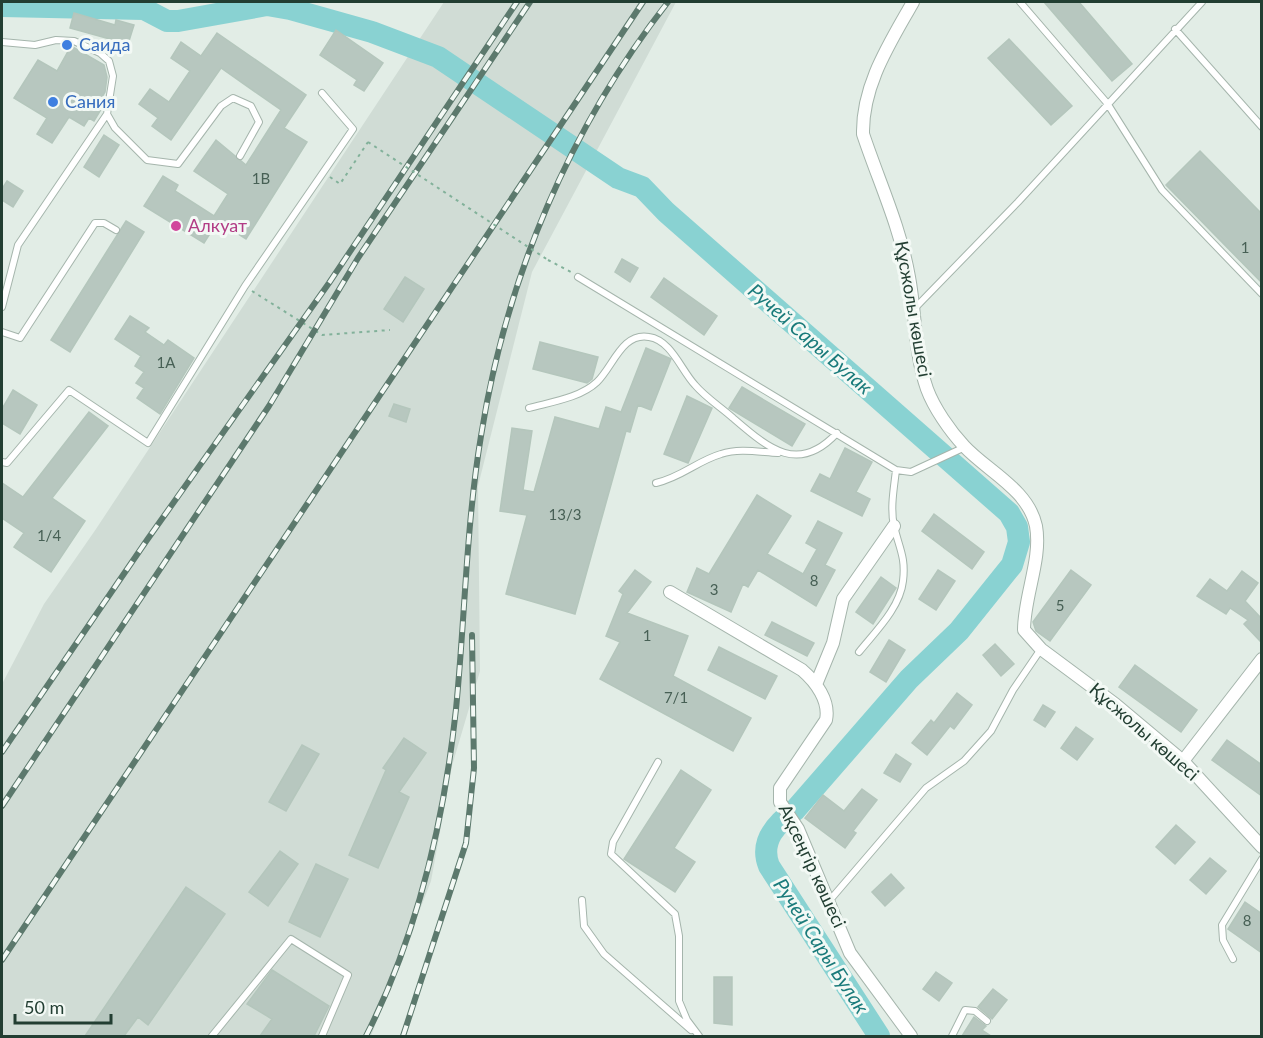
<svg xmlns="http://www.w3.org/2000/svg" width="1263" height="1038" font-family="Lato,sans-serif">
	<rect width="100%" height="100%" fill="#e2ede6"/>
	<path fill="#d0dcd5" d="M444,2H676L532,272L478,486L480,671L452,766L431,881L371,1036H2V684L44,604L96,529Z"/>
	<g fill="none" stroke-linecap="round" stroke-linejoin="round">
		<path stroke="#89d2d2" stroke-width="22" d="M2,6L144,9L167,21H178L267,5L290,9L372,32L438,57L618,178L642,187L666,212L1009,513L1017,527L1019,542L1012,565L959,631L909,679L795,810C777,823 759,841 769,866L879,1036"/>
	</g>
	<path fill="#b7c7bf" stroke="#b4c6bc" stroke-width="1.5" d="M1044,2H1079L1132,64L1112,81Z
		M74,13L115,25L116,20L134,25L128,44L70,28Z
		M336,30L383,63L364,91L354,85L357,80L320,55Z
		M217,33L306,95L284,128L307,142L246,239L218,221L204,243L144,206L163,176L178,185L175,191L214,216L228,194L194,171L216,140L246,165L281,110L221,68L171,140L152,126L158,118L139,104L150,89L169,102L190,71L171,58L181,42L201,56Z
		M1009,39L1072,106L1051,125L988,58Z
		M71,46L104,65L107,77L105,92L99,102L103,106L94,121L89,118L84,126L69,117L52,143L37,134L47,118L14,98L38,60L57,71Z
		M104,135L119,145L99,177L84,167Z
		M1200,151L1262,214V283L1166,185Z
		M7,181L23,191L13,207L2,200V189Z
		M126,221L144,232L70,352L51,340Z
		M622,259L638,268L630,282L615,272Z
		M405,277L424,289L403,322L384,309Z
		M664,278L717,316L704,335L651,297Z
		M130,316L149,328L145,332L164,345L168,340L194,358L160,414L137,398L144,388L136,383L144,372L135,366L141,356L115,339Z
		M540,342L598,357L592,379L587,383L533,369Z
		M646,348L671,359L651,410L638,405L630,432L626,431L575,614L506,594L527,515L500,511L512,428L532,431L523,490L534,492L555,417L599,429L606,407L621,412Z
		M742,387L805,424L792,446L729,408Z
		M13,390L37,405L20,434L2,423V409Z
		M687,396L712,408L688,463L664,454Z
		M394,404L410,409L406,422L389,416Z
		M89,412L108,426L52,498L85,521L51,572L14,547L24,533L2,518V483L23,497Z
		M845,448L872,462L856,492L870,499L862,516L811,491L820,474L830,479Z
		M757,495L791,516L767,554L803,574L817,549L806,543L818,521L842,533L825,565L835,570L816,606L758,570L748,587L743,584L731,612L687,592L697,568L709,574Z
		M934,514L984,552L972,569L922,531Z
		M635,570L651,582L627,613L688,636L673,676L751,718L733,751L600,679L620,642L606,636L623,594L619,591Z
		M938,570L955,581L936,610L919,599Z
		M1071,570L1091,585L1050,641L1036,631L1033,622Z
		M1242,571L1258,583L1245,601L1262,619V643L1244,624L1248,620L1230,608L1226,614L1197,596L1210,579L1227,591Z
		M881,577L896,588L873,624L856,612Z
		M772,622L814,643L807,656L765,635Z
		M889,640L905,650L886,682L870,672Z
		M995,644L1014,664L1001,676L983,655Z
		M719,647L777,676L765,699L708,670Z
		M1135,665L1197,710L1181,732L1119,687Z
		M957,693L972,705L954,729L950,726L927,755L912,743L931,720L934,723Z
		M1043,705L1055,712L1045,727L1034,720Z
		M1076,727L1093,739L1077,760L1061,748Z
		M404,738L426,753L399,792L409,797L378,868L349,855L386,770L383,768Z
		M1227,740L1262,765V796L1212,760Z
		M302,745L319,754L286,811L269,802Z
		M896,754L911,764L900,782L884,773Z
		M681,770L711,790L674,848L695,862L675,892L624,859Z
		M862,789L877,800L853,831L856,833L845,848L805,818L823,795L844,811Z
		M1176,825L1195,842L1175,864L1156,847Z
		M280,851L298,864L268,906L249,892Z
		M1210,858L1226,871L1206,894L1190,880Z
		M316,864L348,879L320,937L289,922Z
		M891,874L904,888L885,906L872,892Z
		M186,887L225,914L148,1025L138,1017L124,1036H85Z
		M1245,902L1262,914V953L1228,929Z
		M272,970L329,1006L314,1036H260L272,1019L247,1004Z
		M936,972L952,983L939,1001L923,989Z
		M714,977H732V1025L714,1023Z
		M993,989L1007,1000L992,1019L978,1007Z
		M974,1017L986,1026L982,1030L991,1036H962Z"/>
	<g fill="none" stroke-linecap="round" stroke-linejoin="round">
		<g stroke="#a5b5ac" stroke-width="8">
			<path id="lane" d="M1020,2L1107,103L1162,190L1262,294
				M1175,29L1262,127
				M2,42L35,45L56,40L74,41L100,53L109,61L113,76L107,114L18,245L2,307
				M107,114L115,128L147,160L178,164L221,106L233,98L251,106L259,122L240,156
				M578,277L896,470L911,472L965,447
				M915,308L1018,202L1202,2
				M2,332L20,338L95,223H104L116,230
				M529,408C551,402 580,398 597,382C613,367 622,332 649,337C671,340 681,370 695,385C706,398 721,407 733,418C768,448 798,475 837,433
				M2,462L7,463L69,390L148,443L245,286L353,129L322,93
				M656,483C682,477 697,461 721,454C739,448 759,452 778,453
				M859,652C875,632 900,608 903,581C906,557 899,548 894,526C890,508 894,488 896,470
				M658,762L613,842L611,854L675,914L679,936V1001L687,1020L699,1036
				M582,900L584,926L604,954L691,1030
				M830,900L926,788L964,761L991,731L1013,690L1041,649
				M1233,959L1223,940L1222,925L1262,859
				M212,1036L291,939L348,975L322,1036
				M952,1036L965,1010L975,1011L987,1021"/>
		</g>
		<g stroke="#a5b5ac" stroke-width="14">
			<path id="street" d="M913,2C890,43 862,85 863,134C879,182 900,226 909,277C916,314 914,352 927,389C934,408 950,431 964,446C987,471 1028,489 1036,526C1042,559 1024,596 1024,630L1041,649L1115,704L1183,761L1262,847
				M670,592L802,670C816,682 830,701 826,720L780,788V802L798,829L850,953L911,1036
				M817,682L833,643L843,599L894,526
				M1183,761L1262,659"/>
		</g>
		<path stroke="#82b19a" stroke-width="2" stroke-dasharray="3 4.5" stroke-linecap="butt" d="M330,177L340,184L368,142
			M548,260L571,272
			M252,291L322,335L390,330"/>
		<use href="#lane" stroke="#fff" stroke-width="6"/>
		<use href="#street" stroke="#fff" stroke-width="12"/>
		<g stroke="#5c796d" stroke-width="6">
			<path id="rail" d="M2,752L147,540L329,283L517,2
				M2,806L269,406L358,258L530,2
				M2,960L643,2
				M366,1036C417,936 444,821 456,709C465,618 466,526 481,436C506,278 570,127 668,2
				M403,1036L466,843L474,768L472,635"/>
		</g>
		<use href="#rail" stroke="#f3f9f5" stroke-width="4" stroke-dasharray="11" stroke-linecap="butt"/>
		<path stroke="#82b19a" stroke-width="2" stroke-dasharray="3 4.5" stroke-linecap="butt" d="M368,142L548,260"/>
	</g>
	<g fill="#3f7fe0" stroke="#f3f9f5" stroke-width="2">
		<circle cx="67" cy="45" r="6"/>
		<circle cx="53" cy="102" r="6"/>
	</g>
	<circle fill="#d1479c" stroke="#f3f9f5" stroke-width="2" cx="176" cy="226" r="6"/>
	<g text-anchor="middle" stroke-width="6" stroke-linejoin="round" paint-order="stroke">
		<g font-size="15" fill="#476055">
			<text x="261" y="184">1В</text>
			<text x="1245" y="253">1</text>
			<text x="166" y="368">1А</text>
			<text x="565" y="520">13/3</text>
			<text x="49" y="541">1/4</text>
			<text x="814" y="586">8</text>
			<text x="714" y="595">3</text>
			<text x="1060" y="611">5</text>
			<text x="647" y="641">1</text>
			<text x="676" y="703">7/1</text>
			<text x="1247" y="926">8</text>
		</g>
		<g font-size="18" fill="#366cbe" stroke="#f3f9f5" text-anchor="start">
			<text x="79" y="51">Саида</text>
			<text x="65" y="108">Сания</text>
		</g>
		<g font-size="18" fill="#b23c85" stroke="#f3f9f5" text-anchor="start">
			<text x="188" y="232">Алкуат</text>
		</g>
		<g font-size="18" fill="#223e32" stroke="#f3f9f5">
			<text transform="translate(913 309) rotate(80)" y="6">Құсжолы көшесі</text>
			<text transform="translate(1144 732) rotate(41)" y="6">Құсжолы көшесі</text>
			<text transform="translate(812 866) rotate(65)" y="6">Ақсеңгір көшесі</text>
		</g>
		<g font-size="20" font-style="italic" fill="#1b7b7b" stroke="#f3f9f5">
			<text transform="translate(810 339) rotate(41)" y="7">Ручей Сары Булак</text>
			<text transform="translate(821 946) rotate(57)" y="7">Ручей Сары Булак</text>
		</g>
	</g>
	<rect width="1263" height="1038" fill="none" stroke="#223e32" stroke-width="6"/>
	<path d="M15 1014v9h96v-9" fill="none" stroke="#223e32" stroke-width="3"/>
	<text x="24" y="1014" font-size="18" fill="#223e32" stroke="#f3f9f5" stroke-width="4.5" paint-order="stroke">50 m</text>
</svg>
